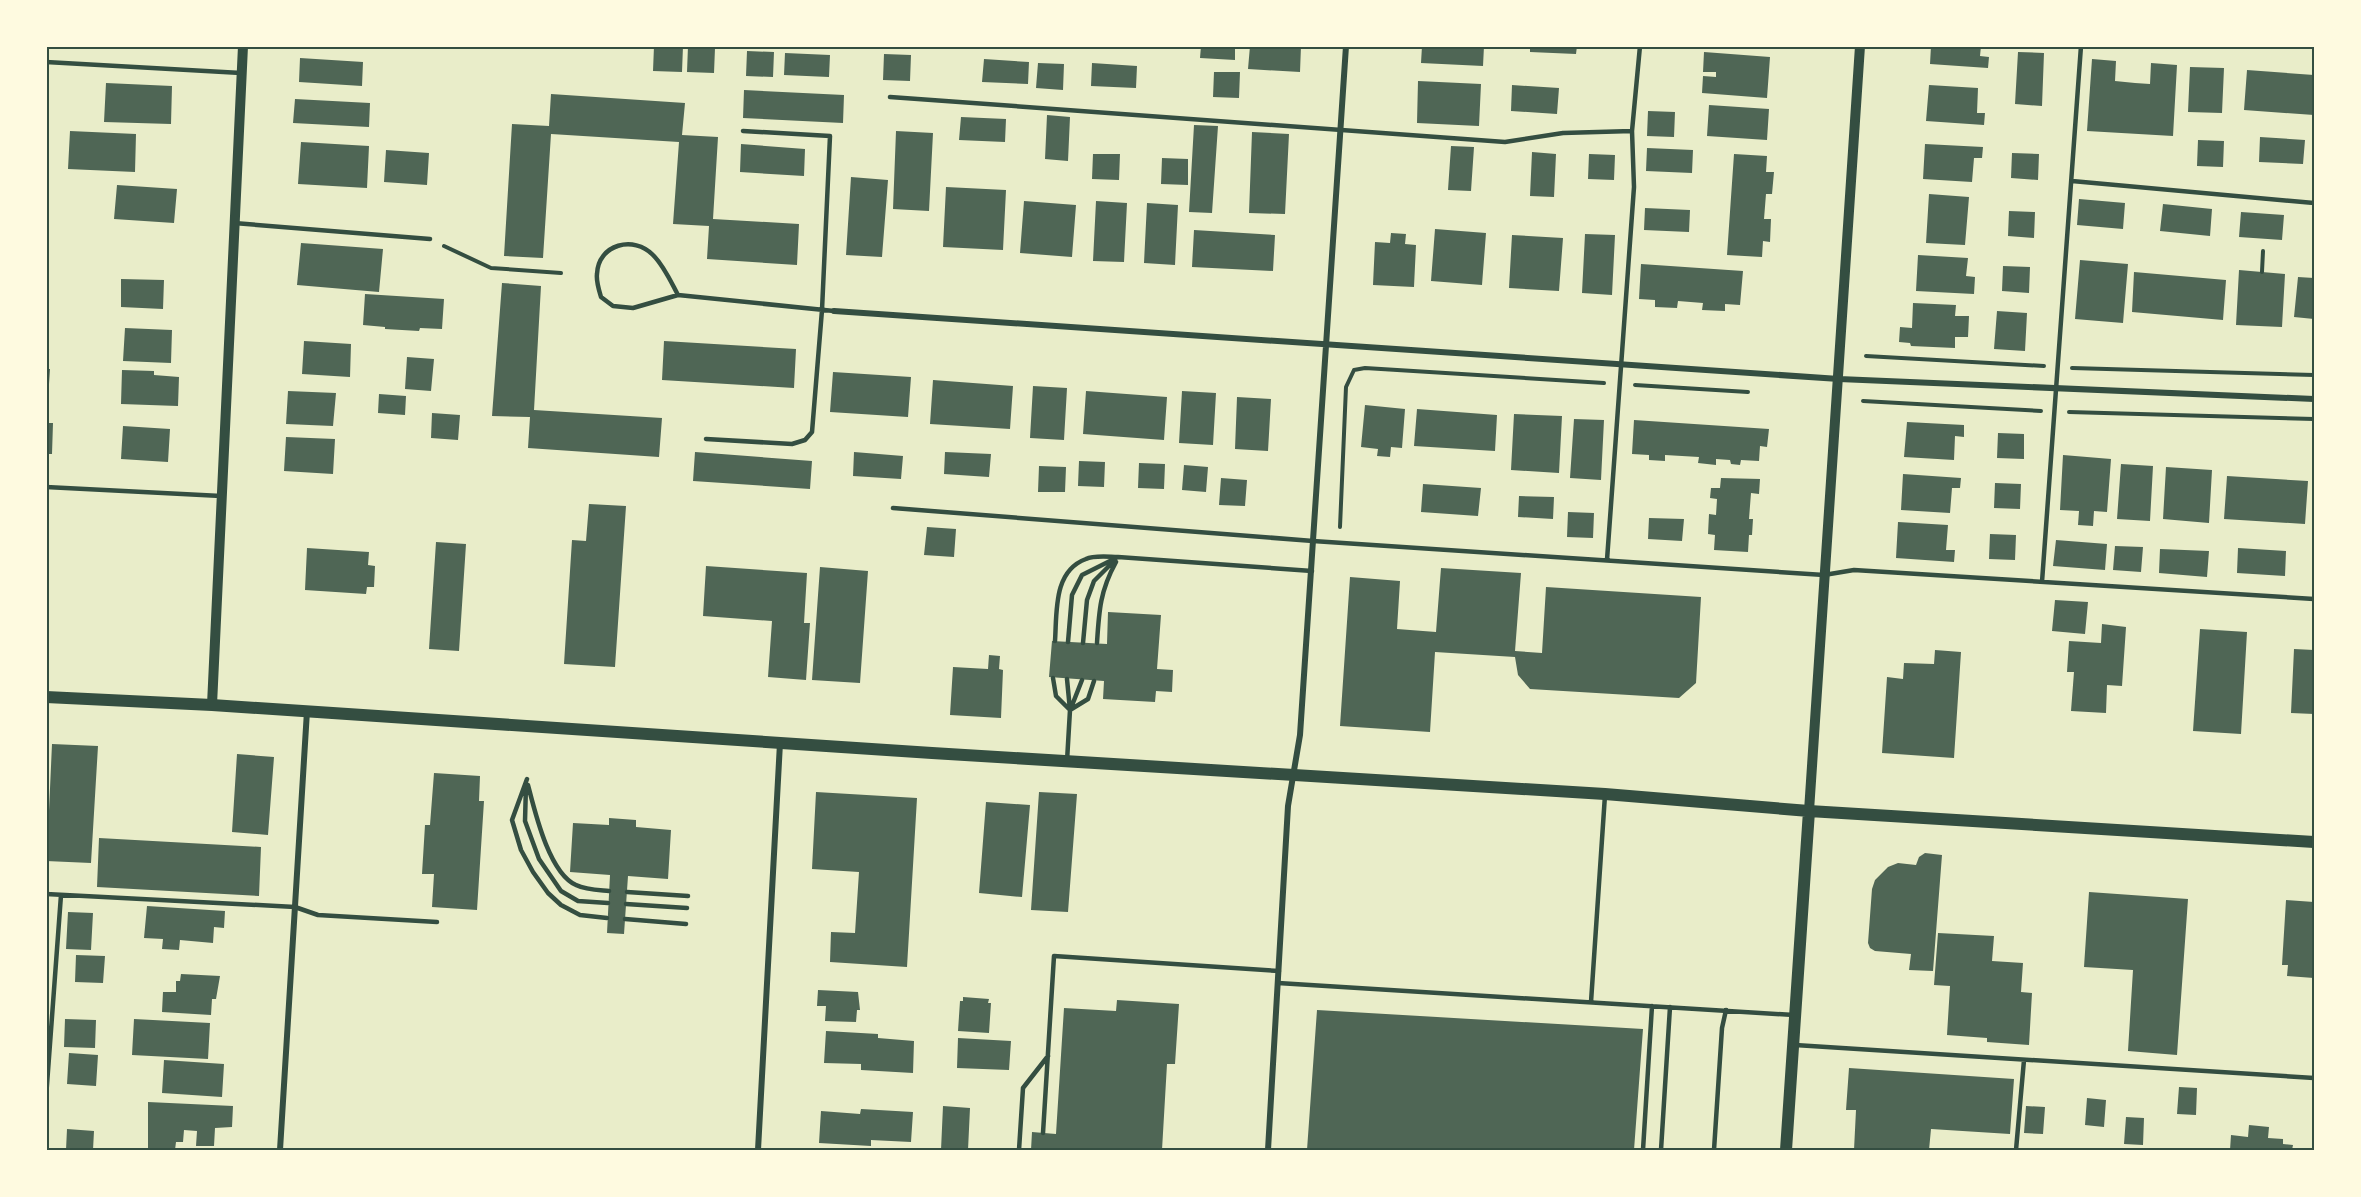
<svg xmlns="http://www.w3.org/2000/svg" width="2361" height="1197" font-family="'Space Grotesk',sans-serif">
	<rect width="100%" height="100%" fill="#e9edc9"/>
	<path fill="#4f6655" d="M654,46H683L682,72L653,71Z
		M688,46L715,48L714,73L687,72Z
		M1201,46H1235V60L1200,58Z
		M1250,46H1301L1300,72L1248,69Z
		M1422,46H1484L1483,66L1421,63Z
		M1530,46H1577L1576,54L1530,52Z
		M1931,46H1981L1980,56L1989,57L1988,68L1930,64Z
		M747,51L774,52L773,77L746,76Z
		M1704,52L1770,57L1767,98L1702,93L1703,76L1716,77V72H1703Z
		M2018,52L2044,53L2042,106L2015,104Z
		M785,53L830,55L829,77L784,75Z
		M884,54L911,55L910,81L883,80Z
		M300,58L363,62L362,86L299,82Z
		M984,59L1029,62L1028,84L982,82Z
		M2092,59L2116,61L2115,81L2135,83L2150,84L2151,63L2177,65L2173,136L2087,131Z
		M1038,63L1064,64L1063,90L1036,88Z
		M1092,63L1137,66L1136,88L1091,86Z
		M2190,67L2224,68L2222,113L2188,112Z
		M2247,70L2314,75V115L2244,110Z
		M1214,72H1240L1239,98L1213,97Z
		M1418,81L1481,84L1479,126L1417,123Z
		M106,83L172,86L171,124L104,122Z
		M1512,85L1559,88L1557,114L1511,111Z
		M1929,85L1978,88L1977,113H1985L1984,125L1926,121Z
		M744,90L844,95L843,123L743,118Z
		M551,94L685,103L682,135L718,137L713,219L799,224L797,265L707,259L709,226L673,224L679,142L551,134L543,258L504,256L512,124L549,126Z
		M295,99L370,103L369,127L293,123Z
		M1709,105L1769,109L1767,140L1707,136Z
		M1648,111L1675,112L1674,137L1647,136Z
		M1047,115L1070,117L1068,161L1045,159Z
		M961,117L1006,119L1005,142L959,140Z
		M1194,125L1218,126L1212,213L1189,212Z
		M70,131L136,134L135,172L68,169Z
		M896,131L933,133L929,211L893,209Z
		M1252,132L1289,134L1285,214L1249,213Z
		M2260,137L2305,140L2303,164L2259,162Z
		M2198,140L2224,141L2223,167L2197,166Z
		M301,142L369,146L367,188L298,184Z
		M741,144L805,149L804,176L740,172Z
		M1925,144L1983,147L1982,158H1974L1972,182L1923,179Z
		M1451,146L1474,147L1471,191L1448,190Z
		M1647,148L1693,150L1692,173L1646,171Z
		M386,150L429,153L427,185L384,182Z
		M1532,152L1556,154L1554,197L1530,196Z
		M2012,153L2039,154L2038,180L2011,178Z
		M1093,154H1120L1119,180L1092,179Z
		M1589,154L1615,155L1614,180L1588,179Z
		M1734,154L1767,156L1766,172H1774L1772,194H1766L1764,219H1771L1770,242L1763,241L1762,257L1727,255Z
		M1162,158L1188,159V185L1161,184Z
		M851,177L888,180L882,257L846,255Z
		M117,185L177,189L174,223L114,219Z
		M946,187L1006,190L1003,250L943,247Z
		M1929,194L1969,197L1965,245L1926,243Z
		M2079,199L2125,203L2123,229L2077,225Z
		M1024,201L1076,205L1072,257L1020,253Z
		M1096,201L1127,203L1124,262L1093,261Z
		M1147,203L1178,205L1175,265L1144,263Z
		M2163,204L2212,209L2210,236L2160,231Z
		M1645,208L1690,210L1689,232L1644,230Z
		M2009,211L2035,212L2034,238L2008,236Z
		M2241,212L2284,215L2282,240L2239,237Z
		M1435,229L1486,233L1482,285L1431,281Z
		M1194,230L1275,235L1273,271L1192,267Z
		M1391,233L1406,234L1405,244L1416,245L1414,287L1373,285L1375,242L1390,243Z
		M1585,234L1615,235L1612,295L1582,293Z
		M1512,235L1563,238L1559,291L1509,288Z
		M301,243L383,249L379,292L297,285Z
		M1918,255L1968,258L1966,276L1975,277L1974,294L1916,291Z
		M2080,260L2128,264L2123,323L2075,319Z
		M1641,264L1743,271L1740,305L1725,304V311L1702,310L1703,303L1678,301L1677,308L1655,307V300L1639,299Z
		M2003,266L2030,267L2029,293L2002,291Z
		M2239,270L2285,274L2282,327L2236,325Z
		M2134,272L2226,280L2223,320L2132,312Z
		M2298,277L2314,278V319L2294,317Z
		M121,279L164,280L163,309L121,307Z
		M502,283L541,286L534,410L662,418L659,457L528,448L530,417L492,416Z
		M365,294L444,299L442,329L420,328L419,331L385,329V327L363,325Z
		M1913,303L1956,305L1955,316H1969L1968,337H1955V348L1911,346L1910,343L1899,342L1900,327L1912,328Z
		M1997,311L2027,313L2025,351L1994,349Z
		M125,328L172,330L171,363L123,361Z
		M304,341L351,344L350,377L302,374Z
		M664,341L796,349L794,388L662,380Z
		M407,357L434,359L431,391L405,389Z
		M46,369H50L48,399L46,398Z
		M122,370L154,371V375L179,377L178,406L121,404Z
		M833,372L911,377L908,417L830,412Z
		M933,380L1013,386L1010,429L930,424Z
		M1033,386L1067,388L1064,440L1030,438Z
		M288,391L336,393L333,426L286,424Z
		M1086,391L1167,397L1164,440L1083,434Z
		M1182,391L1216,393L1213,445L1179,443Z
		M379,394L406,396L405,415L378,413Z
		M1237,397L1271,399L1268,451L1235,449Z
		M1365,405L1405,409L1402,448L1391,447L1390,457L1377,456L1378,449L1361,447Z
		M1417,409L1497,415L1495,451L1414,446Z
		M432,413L460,415L458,440L431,438Z
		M1514,414L1562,416L1559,473L1511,470Z
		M1574,419L1604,420L1601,480L1570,478Z
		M1634,420L1769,429L1767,447L1760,446L1759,461L1741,460L1740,465L1731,464L1730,460L1716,459V465L1698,463L1699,457L1665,455V461L1649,460V455L1632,454Z
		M1907,422L1964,425V437L1955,436L1954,460L1904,457Z
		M46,423H53L52,454H46Z
		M123,426L170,429L168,462L121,459Z
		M1998,433L2024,434V459L1997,458Z
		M286,437L335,439L333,474L284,471Z
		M695,452L812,461L810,489L693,481Z
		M854,452L903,456L901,479L853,476Z
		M945,452L991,454L989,477L944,474Z
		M2063,455L2111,459L2107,512L2094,511L2093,526L2078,525L2079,511L2060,510Z
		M1079,461L1105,462L1104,487L1078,486Z
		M1139,463L1165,464L1164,489L1138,488Z
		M2121,464L2153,466L2150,521L2117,519Z
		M1184,465L1208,467L1206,492L1182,490Z
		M1039,466L1066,467L1065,492H1038Z
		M2166,467L2212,470L2209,523L2163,519Z
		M1903,474L1961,478L1960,488H1952L1950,513L1901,510Z
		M2227,476L2308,481L2305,524L2224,519Z
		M1221,478L1247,480L1245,506L1219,505Z
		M1721,478L1760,479L1759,494L1751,493L1749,519H1753L1752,535H1749L1748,552L1714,550L1715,535L1708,534L1709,514L1716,515L1717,499L1710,498L1711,488H1720Z
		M1995,483L2021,484L2020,509L1994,508Z
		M1423,484L1481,488L1478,516L1421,512Z
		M1519,496L1554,497L1553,519L1518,517Z
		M589,504L626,506L615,667L564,664L572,540L586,541Z
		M1568,512L1594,513L1593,538L1567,537Z
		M1649,518L1684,519L1682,541L1648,539Z
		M1898,522L1948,525L1946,550H1955L1954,562L1896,558Z
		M927,527L956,529L954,557L924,555Z
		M1990,534L2016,535L2015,560L1989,559Z
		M2056,540L2107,544L2105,570L2053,566Z
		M436,542L466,544L459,651L429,649Z
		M2115,546L2143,547L2141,572L2113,570Z
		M307,548L369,552L368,565L375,566L374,587H367L366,594L305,590Z
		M2238,548L2286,551L2285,576L2237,573Z
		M2160,549L2209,551L2207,577L2159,573Z
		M706,566L807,573L804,623H810L806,680L768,677L772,621L703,616Z
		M820,567L868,571L860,683L812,680Z
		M1441,568L1521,573L1515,651L1542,653L1546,587L1701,597L1696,683L1679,698L1530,689L1518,675L1515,657L1435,652L1430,732L1340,726L1350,577L1400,581L1397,629L1436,632Z
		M2055,600L2088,602L2085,634L2052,631Z
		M1108,612L1161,615L1157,669L1173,670L1172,692L1156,691L1155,702L1103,699L1104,681L1049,677L1052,641L1107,644Z
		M2102,624L2126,627L2122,686L2107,685L2106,713L2071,711L2074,672H2067L2069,641L2101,643Z
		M2200,629L2247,632L2241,734L2193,731Z
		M2294,649L2314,650V714L2291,713Z
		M1935,650L1961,652L1954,758L1882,753L1887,677L1903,679L1904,663L1934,664Z
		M989,655L1000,656L999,669L1003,670L1001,718L950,715L953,667L988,669Z
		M52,744L98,746L91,863L46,861V811H49Z
		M237,754L274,757L268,835L232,832Z
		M434,773L480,776L479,801H484L477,910L432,907L434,874H422L425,825H430Z
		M816,792L917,798L907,967L830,962L831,932L855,933L859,872L812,869Z
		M1039,792L1077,794L1068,912L1031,910Z
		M986,802L1030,805L1022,897L979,893Z
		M609,818L636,820V827L671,830L668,879L628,876L624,934L607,933L610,875L570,872L573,823L609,825Z
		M99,838L261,847L259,896L97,887Z
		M1925,853L1942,855L1933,971L1909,970L1911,954L1875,951L1870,948L1868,943L1872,889L1875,880L1888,867L1898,863L1916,865L1919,857Z
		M2089,892L2188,899L2177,1055L2128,1051L2133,970L2084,967Z
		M2286,900L2314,902V978L2287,976L2288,965H2282Z
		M147,906L225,911L224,928L214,927L213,943L180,940L179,950L162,949L163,939L144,938Z
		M68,912L93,913L91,950L66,949Z
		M1938,933L1994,936L1992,961L2023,963L2021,992L2032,993L2029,1045L1987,1042V1038L1947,1035L1950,986L1934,985Z
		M76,955L105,956L103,983L75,982Z
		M181,974L220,976L216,999H212L211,1015L162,1012L163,992H176V981H180Z
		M818,990L858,992L860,1010H857L856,1022L825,1021L826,1006H817Z
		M963,997L989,999L988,1003H991L989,1033L958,1031L960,1001H963Z
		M1117,1000L1179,1004L1175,1064H1167L1162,1150H1031L1032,1132L1056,1134L1064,1008L1116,1011Z
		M1317,1010L1643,1029L1634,1150H1307Z
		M65,1019L96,1020L95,1048L64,1047Z
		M134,1019L210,1023L208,1059L132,1055Z
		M826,1031L878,1034V1038L914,1041L913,1073L861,1070V1064L824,1063Z
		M958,1038L1011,1041L1009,1070L957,1068Z
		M69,1053L98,1055L96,1086L67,1084Z
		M164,1060L224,1064L222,1097L162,1093Z
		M1849,1068L2014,1079L2010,1134L1931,1129L1929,1150H1854L1856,1110H1846Z
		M2179,1087L2197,1088L2196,1115L2177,1114Z
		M2087,1098L2106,1100L2104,1127L2085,1125Z
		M148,1102L233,1106L232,1127L215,1128L214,1146H196L197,1131L184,1130L183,1142H176L175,1150H148Z
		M943,1106L970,1108L968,1150H941Z
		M2026,1106L2045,1107L2043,1134L2024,1133Z
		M861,1109L913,1112L911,1142L871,1140V1146L819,1143L821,1111L860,1114Z
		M2126,1117L2144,1118L2143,1145L2124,1144Z
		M2249,1125L2269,1127L2268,1138L2283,1139V1144L2293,1145L2292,1150H2230L2231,1135L2248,1137Z
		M67,1129L94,1131L93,1150H66Z"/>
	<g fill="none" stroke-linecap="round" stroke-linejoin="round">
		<path stroke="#344e41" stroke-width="4" d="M444,246L491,268L561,273
			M2262,272L2263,251
			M1866,356L2044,366
			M2072,368L2314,375
			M1635,385L1748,392
			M1863,401L2041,411
			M2069,412L2314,419
			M1340,527L1346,387L1354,370L1365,368L1604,383"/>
		<path stroke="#344e41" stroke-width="4.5" d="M46,62L241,73
			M890,97L1505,142L1563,133L1632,131L1640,46
			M2072,181L2314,203
			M234,223L430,239
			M678,295L633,308L613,306L601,297C599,290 596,281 597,274C598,244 634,235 653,255C664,266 671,282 678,295L834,311
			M706,439L792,444L805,440L812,432L822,310L830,136L743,131
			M46,487L221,496
			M893,508L1313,541L1824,575L1854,570L2314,599
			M1607,560L1634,187L1632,131
			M2042,582L2081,46
			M1055,641C1057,612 1053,571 1086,559C1094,555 1109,557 1118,557L1312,571
			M1068,642L1072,595L1082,575L1116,558
			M1083,643L1087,600L1094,581L1114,561
			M1097,643C1099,611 1100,591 1116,562
			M1053,678L1056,696L1070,710
			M1067,679L1070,710L1067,761
			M1071,708L1082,680
			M1070,710L1088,699L1094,681
			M527,779L512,820L521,850L533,872L548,893L561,905L580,915L607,918
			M526,785L525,821L539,859L561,891L578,901L608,903
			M528,785C535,812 549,873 576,885C586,890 598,890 609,891
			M627,892L688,896
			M46,894L295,907L318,915L437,922
			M626,904L687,908
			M625,919L686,924
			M1278,983L1794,1015
			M1591,1002L1605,795
			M1795,1045L2314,1078
			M46,1098L61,895
			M1043,1133L1054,956L1279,971
			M1019,1150L1023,1088L1048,1056
			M1643,1150L1652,1006
			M1661,1150L1670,1007
			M1714,1150L1722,1028L1726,1010
			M2016,1150L2024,1060"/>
		<path stroke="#344e41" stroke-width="6" d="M834,311L1839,379L2314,399
			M280,1150L307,711
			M758,1150L780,743
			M1268,1150L1288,806L1300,735L1346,46"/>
		<path stroke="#344e41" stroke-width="10" d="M212,705L243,46
			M1809,811C1825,556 1844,301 1860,46"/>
		<path stroke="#344e41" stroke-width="12" d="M46,697L212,705L932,753L1605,794L1809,811L2314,842
			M1786,1150L1809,811"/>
	</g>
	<rect width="2361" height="1197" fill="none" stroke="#fefae0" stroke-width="96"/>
	<rect x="48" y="48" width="2265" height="1101" fill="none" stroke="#344e41" stroke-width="2"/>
</svg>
